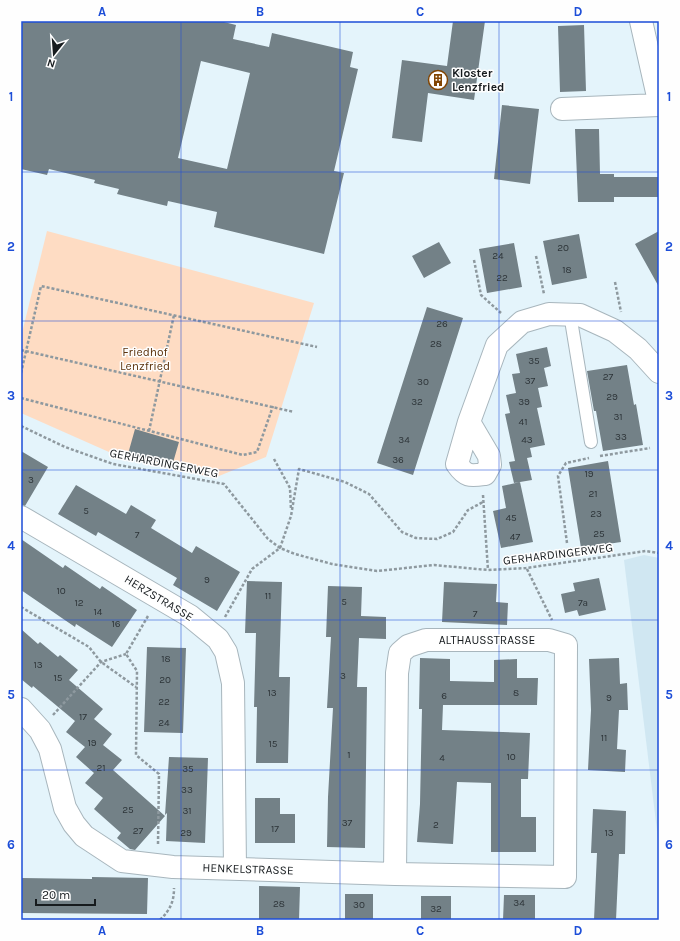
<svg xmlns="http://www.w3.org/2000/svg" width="680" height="941" font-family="Karla,sans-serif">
	<rect width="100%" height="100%" fill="#e4f4fb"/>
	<path fill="#d0e7f2" d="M644,555L659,558V847L624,560Z"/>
	<path fill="#fedcc3" d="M47,231L314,303L266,457L214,478L109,452L21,413V337Z"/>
	<path fill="#738187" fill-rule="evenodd" d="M21,21H220L236,25L233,39L269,47L272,33L353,52L350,67L358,69L334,171L344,173L324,254L214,227L217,212L168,201L167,206L117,194L119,189L94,183L95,180L49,169L47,175L21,169ZM201,61L250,73L227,169L178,158Z
		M453,21H485L474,100L428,93L422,142L392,138L402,60L447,66Z
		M584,25L586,91L560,92L558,26Z
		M502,105L539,109L530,184L494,179Z
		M575,129H599L600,174H614V177H659V197H614V202H578Z
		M659,231V287L635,244Z
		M579,234L587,278L552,285L543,241Z
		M439,242L451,263L424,278L412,256Z
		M514,243L522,287L487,293L479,249Z
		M427,307L463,318L413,475L377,463Z
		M547,347L551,366L544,368L548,386L538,388L542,407L537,408L545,445L530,448L532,457L527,458L532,480L514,483L509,462L515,461L505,414L510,413L506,395L516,393L512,374L520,373L516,354Z
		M627,365L634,405L636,404L643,445L603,451L596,411H594L587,371Z
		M135,429L179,442L172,466L128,454Z
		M21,451L48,467L25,506L21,505Z
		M608,461L621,542L581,548L568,468Z
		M520,482L533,542L501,548L493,511L506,508L502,486Z
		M76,485L126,514L131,505L156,520L151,528L192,553L196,546L240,572L217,611L173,585L177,578L98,532L96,536L58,514Z
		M21,539L63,568L65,565L100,589L102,586L137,610L112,647L76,624L75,627L21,590Z
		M599,578L606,610L579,616L577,610L565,613L561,594L575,591L573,583Z
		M247,581L282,582L279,677H290L288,763H256L257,707H254L256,633H245Z
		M444,582L497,584L496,602L508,603L507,625L442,622Z
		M328,586L362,587L361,616L386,617V639L359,638L357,687H367L365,848L327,847L328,797L333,708H327L331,637H326Z
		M21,629L38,644L40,642L58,657L60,655L78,670L69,680L103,709L94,719L112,734L103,745L122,760L113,770L165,816L135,850L130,849L117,838L121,833L94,809L103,798L85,783L94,773L76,757L85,747L66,732L75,721L33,686L32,688L21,679Z
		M147,647L186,648L183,733L144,732Z
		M420,658L450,659V681L494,682V660L517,659V678H538L537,705H443L442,730L530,733L528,779H521V817H536V852H491V783L457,782L453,844L417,842L420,804L422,709H419Z
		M619,658L620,684L627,683L628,710H619L617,749L626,750L625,772L588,770L591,710L589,659Z
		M169,757L208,758L205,843L166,841L167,813L165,815Z
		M255,798H280V814H295V843H255Z
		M593,809L626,811L625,854H619L616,920H594L597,853H591Z
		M92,877L148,878L147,914L21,913V878L92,879Z
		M259,886L300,887L299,920H259Z
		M345,894H373V920H345Z
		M504,895H535V920H503Z
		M421,896H451V920H421Z"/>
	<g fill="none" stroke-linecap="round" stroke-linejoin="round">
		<g stroke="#a8b6bd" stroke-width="14">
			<path id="service" d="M570,314L591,442"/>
		</g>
		<g stroke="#a8b6bd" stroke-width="24">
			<path id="minor" d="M641,21L659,101
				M562,109L659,105
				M469,422L497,345L522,322L549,314L580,315L615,331L638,349L659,372
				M469,422L489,456L490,465L485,474C470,476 466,477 457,464Z
				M21,517L190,616L218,639L226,652L233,683L235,868
				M21,709L40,730L50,749L65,808L74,824L84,836L122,861L173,867L395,874L565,877L566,645L549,640H426L408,646L400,653L397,673L395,874"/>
		</g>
		<path stroke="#8e999f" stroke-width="2.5" stroke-dasharray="3 2" stroke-linecap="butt" d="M536,256L544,294
			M474,260L481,295L501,313
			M615,282L621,312
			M21,350L294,412
			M21,373L41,286L317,347
			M21,398L243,455L257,452L273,406
			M21,426L65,447L113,464L224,484L268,539L280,548L295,554L332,564L377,571L434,565L488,570L526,568L646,551L659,553
			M149,431L174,315
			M600,456L650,448
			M274,459L290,488L291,510
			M483,495L488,570
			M567,543L558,476L566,463L589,458
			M527,569L552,620
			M21,607L89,647L101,662L136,687
			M148,616L126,654L137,671L136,755L159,774L158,844
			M225,617L252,569L280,548L291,516L299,469L345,482L369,494L402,532L416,538L437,539L453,532L468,510L483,502
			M53,715L101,662L126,654
			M160,920C170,910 174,902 174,888"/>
		<use href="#service" stroke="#fff" stroke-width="12"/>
		<use href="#minor" stroke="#fff" stroke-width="22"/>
	</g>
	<path fill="none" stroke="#1d4ed8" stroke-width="1" stroke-opacity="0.55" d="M181,21V920M340,21V920M499,21V920M21,172H659M21,321H659M21,470H659M21,620H659M21,770H659"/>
	<defs>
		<g id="building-ring" transform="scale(1)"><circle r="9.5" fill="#fefefe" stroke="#824502" stroke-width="1.5"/><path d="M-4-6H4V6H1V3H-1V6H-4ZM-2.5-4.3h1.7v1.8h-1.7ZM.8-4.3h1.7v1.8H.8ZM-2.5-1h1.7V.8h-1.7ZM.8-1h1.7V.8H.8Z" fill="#824502"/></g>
	</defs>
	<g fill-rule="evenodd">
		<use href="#building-ring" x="438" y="80"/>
	</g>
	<g text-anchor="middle" stroke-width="3" stroke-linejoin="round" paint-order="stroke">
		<g font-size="10" fill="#2d3438">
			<text x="563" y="251">20</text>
			<text x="498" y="259">24</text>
			<text x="567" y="273">18</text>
			<text x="502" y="281">22</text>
			<text x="442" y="327">26</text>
			<text x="436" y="347">28</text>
			<text x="534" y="364">35</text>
			<text x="608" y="380">27</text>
			<text x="530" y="384">37</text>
			<text x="423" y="385">30</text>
			<text x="612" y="400">29</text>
			<text x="417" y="405">32</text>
			<text x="524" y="405">39</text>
			<text x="618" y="420">31</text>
			<text x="523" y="425">41</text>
			<text x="621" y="440">33</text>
			<text x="404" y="443">34</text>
			<text x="527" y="443">43</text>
			<text x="398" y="463">36</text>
			<text x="589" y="477">19</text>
			<text x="31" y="483">3</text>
			<text x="593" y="497">21</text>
			<text x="86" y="514">5</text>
			<text x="596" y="517">23</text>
			<text x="511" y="521">45</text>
			<text x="599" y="537">25</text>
			<text x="137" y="538">7</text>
			<text x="515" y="540">47</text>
			<text x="207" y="583">9</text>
			<text x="61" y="594">10</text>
			<text x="268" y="599">11</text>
			<text x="344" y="605">5</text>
			<text x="79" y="606">12</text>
			<text x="583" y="606">7a</text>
			<text x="98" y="615">14</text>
			<text x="475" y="617">7</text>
			<text x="116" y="627">16</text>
			<text x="166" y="662">18</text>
			<text x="38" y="668">13</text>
			<text x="343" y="679">3</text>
			<text x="58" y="681">15</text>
			<text x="165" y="683">20</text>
			<text x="272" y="696">13</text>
			<text x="516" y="696">8</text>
			<text x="444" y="699">6</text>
			<text x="609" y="701">9</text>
			<text x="164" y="705">22</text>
			<text x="83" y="720">17</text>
			<text x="164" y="726">24</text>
			<text x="604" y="741">11</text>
			<text x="92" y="746">19</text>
			<text x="273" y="747">15</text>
			<text x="349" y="758">1</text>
			<text x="511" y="760">10</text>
			<text x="442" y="761">4</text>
			<text x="101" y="771">21</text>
			<text x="188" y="772">35</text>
			<text x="187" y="793">33</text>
			<text x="128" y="813">25</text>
			<text x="187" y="814">31</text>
			<text x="347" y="826">37</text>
			<text x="436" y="828">2</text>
			<text x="275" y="832">17</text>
			<text x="138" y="834">27</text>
			<text x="186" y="836">29</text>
			<text x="609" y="836">13</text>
			<text x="519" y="906">34</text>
			<text x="279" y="907">28</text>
			<text x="359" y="908">30</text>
			<text x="436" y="912">32</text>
		</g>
		<g font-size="12" font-weight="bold" fill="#161b1e" stroke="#fefefe" text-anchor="start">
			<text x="452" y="77">Kloster<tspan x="452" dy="14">Lenzfried</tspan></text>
		</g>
		<g font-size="12" fill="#5c330d" stroke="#fefefe">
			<text x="145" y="356">Friedhof<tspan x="145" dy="14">Lenzfried</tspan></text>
		</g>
		<g font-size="12" fill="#161b1e" stroke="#fefefe">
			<text transform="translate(164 463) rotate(11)" y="4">GERHARDINGERWEG</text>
			<text transform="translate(558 554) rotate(-7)" y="4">GERHARDINGERWEG</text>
			<text transform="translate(159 598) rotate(31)" y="4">HERZSTRASSE</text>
			<text x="487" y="644">ALTHAUSSTRASSE</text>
			<text transform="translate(248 869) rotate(2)" y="4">HENKELSTRASSE</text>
		</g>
	</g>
	<rect width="680" height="941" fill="none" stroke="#fefefe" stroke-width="44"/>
	<g transform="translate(54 54) rotate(197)" stroke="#fefefe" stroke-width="3" paint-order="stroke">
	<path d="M0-3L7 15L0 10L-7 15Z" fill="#161b1e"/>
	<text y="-6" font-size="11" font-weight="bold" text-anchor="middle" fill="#161b1e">N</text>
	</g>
	<path d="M36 899v6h59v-6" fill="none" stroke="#161b1e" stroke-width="2"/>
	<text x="42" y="899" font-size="12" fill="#161b1e" stroke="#fefefe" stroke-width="3" paint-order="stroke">20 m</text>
	<rect x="22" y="22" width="636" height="897" fill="none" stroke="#1d4ed8" stroke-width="1.5"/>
	<g font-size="13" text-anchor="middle" font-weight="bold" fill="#1d4ed8">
		<text x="102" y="16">A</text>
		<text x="260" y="16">B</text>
		<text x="420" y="16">C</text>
		<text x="578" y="16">D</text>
		<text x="11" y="101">1</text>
		<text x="669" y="101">1</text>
		<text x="11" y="251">2</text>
		<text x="669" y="251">2</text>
		<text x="11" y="400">3</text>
		<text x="669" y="400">3</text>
		<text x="11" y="550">4</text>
		<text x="669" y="550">4</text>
		<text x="11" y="699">5</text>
		<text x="669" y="699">5</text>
		<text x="11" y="849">6</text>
		<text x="669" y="849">6</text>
		<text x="102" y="935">A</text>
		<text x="260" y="935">B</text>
		<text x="420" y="935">C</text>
		<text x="578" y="935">D</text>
	</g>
</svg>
